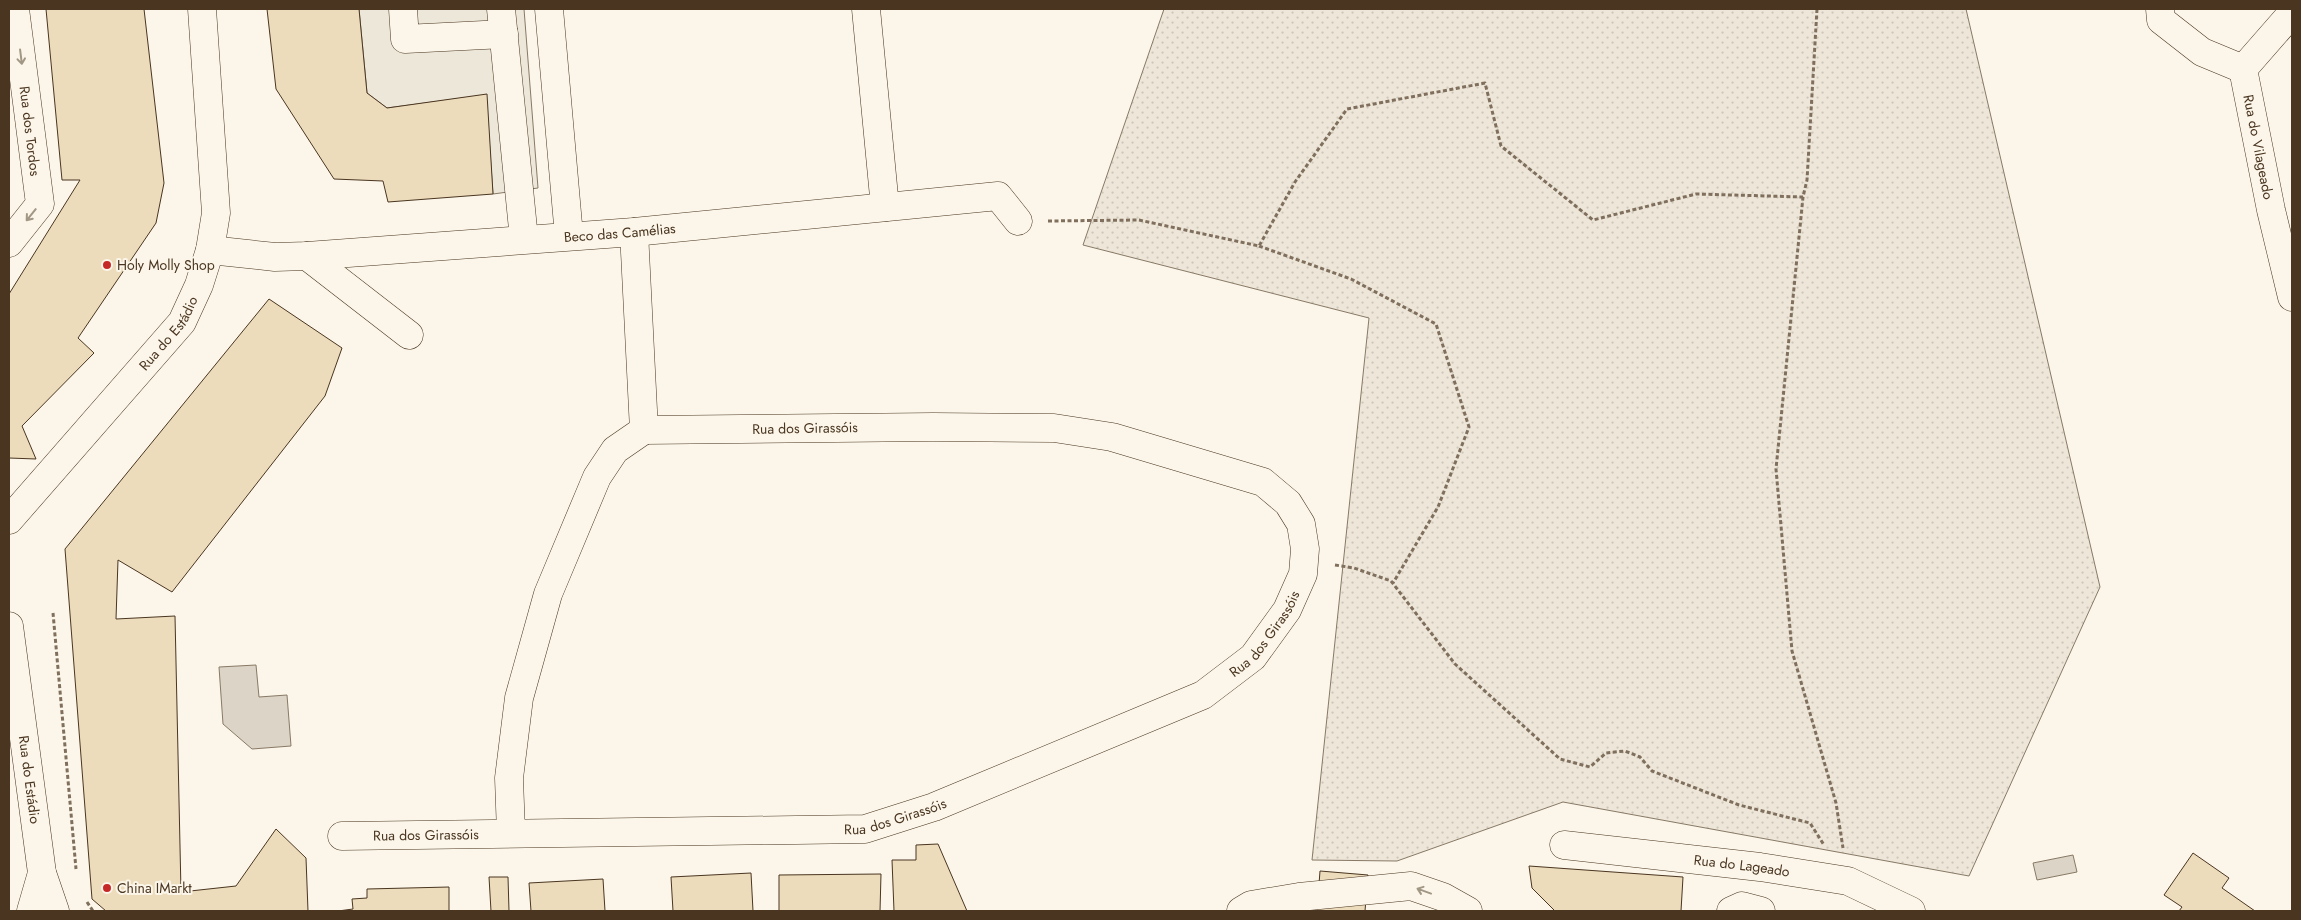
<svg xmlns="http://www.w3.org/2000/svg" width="2301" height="920" font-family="Jost,sans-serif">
	<defs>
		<pattern id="grass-dots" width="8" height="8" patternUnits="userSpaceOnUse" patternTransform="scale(1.25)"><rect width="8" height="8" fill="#ede6d9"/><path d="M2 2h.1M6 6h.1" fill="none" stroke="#cdc6ba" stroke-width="1.8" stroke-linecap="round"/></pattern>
	</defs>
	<rect width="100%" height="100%" fill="#fbf6e9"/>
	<path fill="url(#grass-dots)" stroke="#887966" d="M1164,9H1966L2100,587L1969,876L1563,802L1397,861L1312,860L1369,318L1083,245Z"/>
	<path fill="#ede7d9" stroke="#887966" d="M359,9H524L538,188L493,194L486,95L387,108L367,93Z"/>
	<path fill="#dcd4c6" stroke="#887966" d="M256,665L259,697L287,695L291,746L252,749L223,724L219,667Z
		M2073,855L2077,872L2037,880L2033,863Z"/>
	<path fill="#ecdcbc" stroke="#4a3520" d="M46,9H144L164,183L156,223L78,338L94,353L22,426L36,459L9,458V294L80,180H62Z
		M267,9H359L367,93L387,108L487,94L493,194L388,202L383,181L334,179L276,89Z
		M269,299L342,348L325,396L172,592L118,560L116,619L175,616L181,892L236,886L276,829L306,858L308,911H106L92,899L65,549Z
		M938,844L967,911H894L892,860H916V845Z
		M2193,853L2229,878L2222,888L2255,911H2179L2182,907L2164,895Z
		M1529,866L1683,877L1681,911H1555L1532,888Z
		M1320,871L1368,875L1365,911H1317Z
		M751,873L753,911H673L671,877Z
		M881,874L880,911H779V875Z
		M489,877H508L509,911H491Z
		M603,879L605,911H531L529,883Z
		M449,887V911H338L353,909L352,899L367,898V889Z"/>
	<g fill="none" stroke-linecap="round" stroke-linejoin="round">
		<g stroke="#4a3520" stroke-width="29">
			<g id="minor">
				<path d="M403,9L405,39L504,34"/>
				<path d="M501,9L524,239"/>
				<path d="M549,9L569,236"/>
				<path d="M866,9L885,207"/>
				<path d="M2160,9L2161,20L2202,52L2243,69"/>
				<path id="s1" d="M2292,13L2243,69L2271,210L2292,297"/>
				<path d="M9,243L40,204L15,9"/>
				<path id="s2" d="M210,250L275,257L307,256L634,232L998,196L1018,221"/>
				<path d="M307,256L409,335"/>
				<path id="s3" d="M9,520L182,322L199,285L210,250L216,213L202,9"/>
				<path id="s4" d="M9,626L42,873L55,911"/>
				<path d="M511,833L509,778L519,698L548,594L597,477L615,450L644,430L634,232"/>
				<path id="s5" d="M342,836L865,829L934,807L1203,695L1253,657L1287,610L1303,574L1305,549L1301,524L1288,503L1263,482L1112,437L1054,428L933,427L644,430"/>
				<path id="s6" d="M1564,845L1760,867L1848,881L1911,911"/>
				<path d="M31,911L42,873"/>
				<path d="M1241,911L1251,905L1299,897L1411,886L1443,897L1468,911"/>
				<path d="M1731,911L1742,906L1761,911"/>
			</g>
		</g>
		<path stroke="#7f6f5c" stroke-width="3" stroke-dasharray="4 2.5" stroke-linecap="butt" d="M1817,9L1807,180L1803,197L1776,469L1792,651L1836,803L1843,848
			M1048,221L1139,220L1259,246L1295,182L1347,109L1485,83L1501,146L1593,220L1696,194L1803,197
			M1259,246L1351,279L1436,324L1469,427L1438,507L1393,583
			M1335,565L1354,568L1391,581L1455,664L1560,759L1590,767L1606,753L1625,751L1640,757L1652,771L1739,805L1810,823L1824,845
			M53,613L76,869
			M87,902L93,911"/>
		<use href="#minor" stroke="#fbf6e9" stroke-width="28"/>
	</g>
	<defs><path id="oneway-shaft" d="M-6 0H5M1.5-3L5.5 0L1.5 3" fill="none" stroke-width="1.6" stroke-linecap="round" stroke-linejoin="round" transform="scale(1.25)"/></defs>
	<g stroke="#a29684">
		<use href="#oneway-shaft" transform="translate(21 57) rotate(83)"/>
		<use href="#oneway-shaft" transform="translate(31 215) rotate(129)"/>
		<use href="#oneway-shaft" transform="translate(1424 891) rotate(-160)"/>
	</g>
	<g fill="#c62828" stroke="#fbf6e9" stroke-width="2">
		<circle cx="107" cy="265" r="5"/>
		<circle cx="107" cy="888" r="5"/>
	</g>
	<g text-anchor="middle" stroke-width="4" stroke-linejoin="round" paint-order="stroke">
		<g font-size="14" fill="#4a3520" stroke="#fbf6e9">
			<text transform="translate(30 131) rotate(83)" y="5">Rua dos Tordos</text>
			<text dy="5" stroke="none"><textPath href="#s1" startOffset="154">Rua do Vilageado</textPath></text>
			<text dy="5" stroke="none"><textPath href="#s2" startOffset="411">Beco das Camélias</textPath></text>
			<text dy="5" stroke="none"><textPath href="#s3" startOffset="246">Rua do Estádio</textPath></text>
			<text transform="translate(805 428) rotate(-1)" y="5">Rua dos Girassóis</text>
			<text dy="5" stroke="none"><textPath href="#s5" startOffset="975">Rua dos Girassóis</textPath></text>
			<text dy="5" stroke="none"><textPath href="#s4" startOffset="155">Rua do Estádio</textPath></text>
			<text dy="5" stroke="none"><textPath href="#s5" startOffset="555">Rua dos Girassóis</textPath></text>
			<text dy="5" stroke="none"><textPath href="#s5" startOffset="84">Rua dos Girassóis</textPath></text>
			<text dy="5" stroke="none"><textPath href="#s6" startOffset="179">Rua do Lageado</textPath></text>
		</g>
		<g font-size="14" fill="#4a3520" stroke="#fbf6e9" text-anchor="start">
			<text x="117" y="270">Holy Molly Shop</text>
			<text x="117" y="893">China IMarkt</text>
		</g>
	</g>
	<rect width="2301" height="920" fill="none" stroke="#4a3520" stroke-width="20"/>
</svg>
